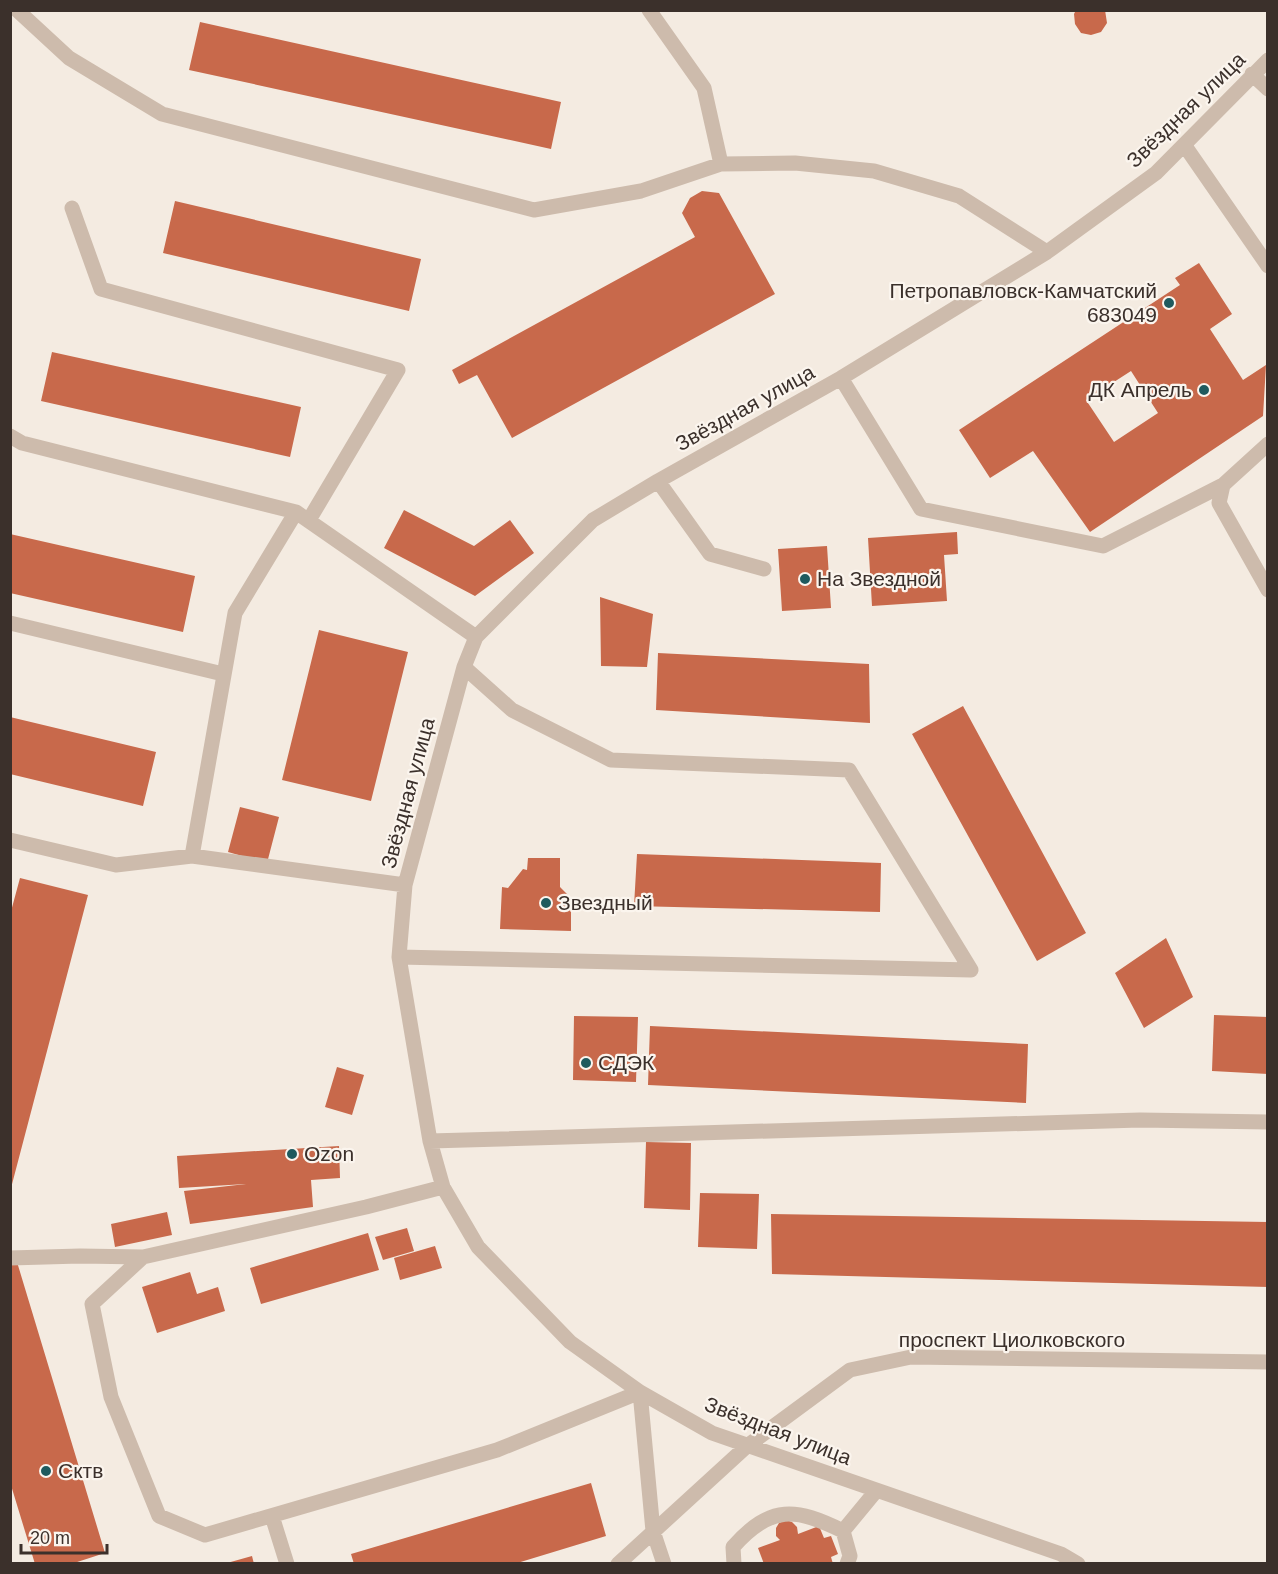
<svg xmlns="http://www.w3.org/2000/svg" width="1278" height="1574" font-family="Helvetica,sans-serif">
	<rect width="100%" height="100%" fill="#f4ebe1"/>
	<path fill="#c8694b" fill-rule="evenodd" d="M1076,10H1105L1107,23L1101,32L1091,35L1081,33L1075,24L1074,14Z
		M200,22L561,102L551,149L189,70Z
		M702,191L719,193L775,294L512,438L477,375L459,384L452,370L695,237L682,213L690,198Z
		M175,201L421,259L409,311L163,253Z
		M1199,263L1232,314L1210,329L1243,380L1266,365L1263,416L1090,532L1033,451L990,478L959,430L1180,285L1175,278ZM1131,371L1158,413L1114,442L1086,400Z
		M52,352L301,407L290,457L41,401Z
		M404,510L474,546L510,520L534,553L475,596L384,548Z
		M957,532L958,554L944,555L947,601L872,606L868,538Z
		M10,534L195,576L183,632L10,593Z
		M827,546L831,608L782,611L778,549Z
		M600,597L653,614L647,667L601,666Z
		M319,630L408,652L371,801L282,780Z
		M658,653L869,664L870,723L656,710Z
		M963,706L1086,933L1037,961L912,734Z
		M10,717L156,752L143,806L10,774Z
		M240,807L279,817L267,863L228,852Z
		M637,854L881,863L880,912L634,906Z
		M528,858H560V887L571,898V931L500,929L502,887L508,888L523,869L527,870Z
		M20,878L88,895L11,1188L10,915Z
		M1166,938L1193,997L1144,1028L1115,973Z
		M1214,1015L1268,1017V1074L1212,1071Z
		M574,1016L638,1017L636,1082L573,1080Z
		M650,1026L1028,1044L1026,1103L648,1085Z
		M337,1067L364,1075L352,1115L325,1107Z
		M646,1142L691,1143L690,1210L644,1208Z
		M339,1146L340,1178L311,1180L313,1207L190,1224L184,1191L246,1184L179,1188L177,1156Z
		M700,1193L759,1194L757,1249L698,1247Z
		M167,1212L172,1235L115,1247L111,1224Z
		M771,1214L1268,1222V1287L772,1274Z
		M407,1228L414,1251L383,1260L375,1237Z
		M368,1233L379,1270L261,1304L250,1268Z
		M435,1246L442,1268L400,1280L394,1258Z
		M17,1262L105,1553L71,1564H35L10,1482V1264Z
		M190,1272L197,1294L218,1287L225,1311L157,1333L142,1287Z
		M591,1483L606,1536L514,1564H354L351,1554Z
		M786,1520L792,1522L797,1527L798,1534L819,1526L824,1538L831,1536L838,1554L831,1557L833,1564H764L758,1548L780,1540L776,1536V1528L779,1523Z
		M252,1556L254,1564H227V1563Z"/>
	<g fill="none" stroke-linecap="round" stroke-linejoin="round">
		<path stroke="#cdbbac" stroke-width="15" d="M17,10L69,58L162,114L534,210L641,191L721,164L795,163L874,171L959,196L1047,252
			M649,10L704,88L721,164
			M1252,74L1268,89
			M1185,146L1268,266
			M72,208L101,289L398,370L309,520
			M841,378L921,509L1103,546L1223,485
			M10,436L22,443L296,512L476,637
			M1268,444L1223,485L1219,503L1268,590
			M658,481L710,554L764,569
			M10,623L223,674
			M464,667L512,710L611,760L849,770L971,970
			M10,840L116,865L192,856L405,885
			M192,856L235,613L296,512
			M399,957L971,970
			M430,1141L1140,1120L1268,1122
			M443,1187L366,1207L143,1257L92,1304L111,1397L159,1516L205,1535L497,1450L640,1392L653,1531L664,1564
			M10,1258L80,1256L143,1257
			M272,1516L287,1564
			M843,1531L850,1556L847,1564
			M618,1564L747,1446L850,1370L911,1357L1268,1362
			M734,1564L733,1547C771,1504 796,1508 843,1531L876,1491
			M1078,1564L1061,1554L712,1433L640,1392L570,1342L478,1247L443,1187L430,1141L399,957L405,885L464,667L476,637L593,520L658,481L841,378L1047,252L1156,173L1268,60"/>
	</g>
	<g fill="#1f5a5e" stroke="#fbf5ee" stroke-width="2">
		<circle cx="1169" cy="303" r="6"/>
		<circle cx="1204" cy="390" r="6"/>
		<circle cx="805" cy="579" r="6"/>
		<circle cx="546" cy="903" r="6"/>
		<circle cx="586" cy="1063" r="6"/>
		<circle cx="292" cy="1154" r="6"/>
		<circle cx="46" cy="1471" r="6"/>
	</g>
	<g text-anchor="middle" stroke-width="4.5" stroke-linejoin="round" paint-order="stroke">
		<g font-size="21" fill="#3b302b" stroke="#fbf5ee">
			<text transform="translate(1186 110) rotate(-44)" y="7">Звёздная улица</text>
			<text transform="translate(745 408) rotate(-29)" y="7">Звёздная улица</text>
			<text transform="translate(408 793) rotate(-75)" y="7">Звёздная улица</text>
			<text x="1012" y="1347">проспект Циолковского</text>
			<text transform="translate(778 1431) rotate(21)" y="7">Звёздная улица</text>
		</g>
		<g font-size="21" fill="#3b302b" stroke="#fbf5ee" text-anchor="start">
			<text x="1157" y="298" text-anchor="end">Петропавловск-Камчатский<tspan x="1157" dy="24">683049</tspan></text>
			<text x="1192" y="397" text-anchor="end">ДК Апрель</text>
			<text x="817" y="586">На Звездной</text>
			<text x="558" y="910">Звездный</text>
			<text x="598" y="1070">СДЭК</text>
			<text x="304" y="1161">Ozon</text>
			<text x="58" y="1478">Сктв</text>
		</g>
	</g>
	<rect width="1278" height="1574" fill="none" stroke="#3b302b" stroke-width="24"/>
	<path d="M21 1544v9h86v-9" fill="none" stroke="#3b302b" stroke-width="3"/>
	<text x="30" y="1544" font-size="18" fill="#3b302b" stroke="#fbf5ee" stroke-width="4.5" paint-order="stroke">20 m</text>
</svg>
